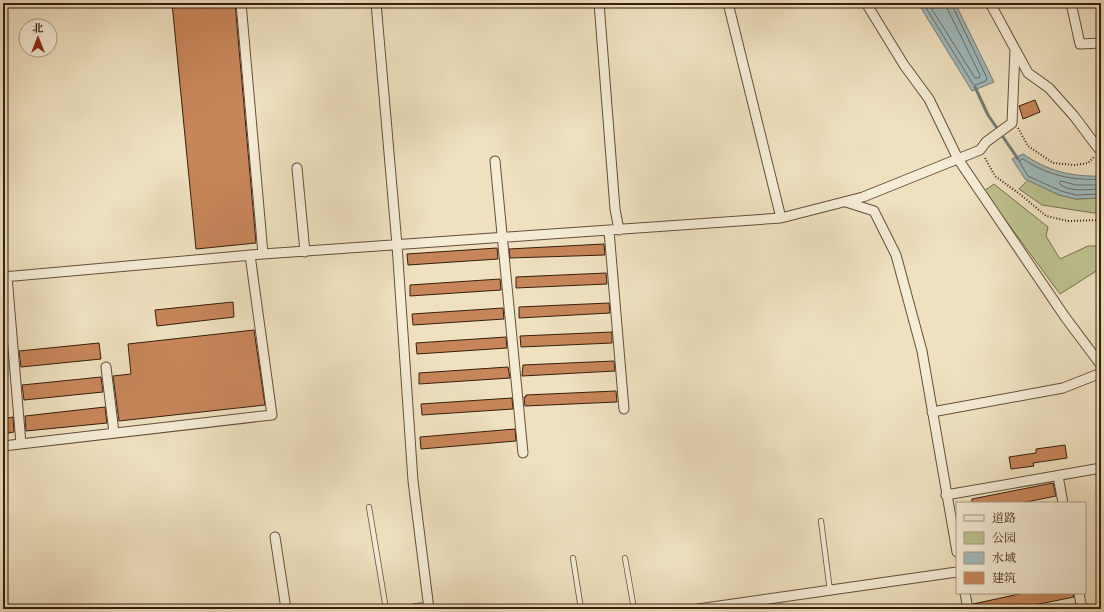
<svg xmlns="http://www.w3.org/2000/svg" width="1104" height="612" font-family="'IM FELL French Canon','Noto Serif SC',serif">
	<rect width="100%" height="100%" fill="#efe1c0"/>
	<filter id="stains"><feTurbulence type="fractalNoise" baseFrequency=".005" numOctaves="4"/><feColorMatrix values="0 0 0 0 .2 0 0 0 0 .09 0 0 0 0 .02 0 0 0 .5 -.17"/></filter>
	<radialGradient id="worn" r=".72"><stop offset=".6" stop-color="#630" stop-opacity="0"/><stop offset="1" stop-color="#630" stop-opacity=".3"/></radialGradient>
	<path fill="#bcc290" stroke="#79704e" d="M1028,180L1059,195L1076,199L1101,198V212L1094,213L1042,205L1019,189Z
		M994,184L1048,227L1046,236L1060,259L1088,246H1100L1101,268L1060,294L984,191Z"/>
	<path fill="#9fbbbe" stroke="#757c77" d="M918,3H955L994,82L972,91Z
		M1023,154C1048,171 1071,177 1101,176V198L1076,199L1059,195L1025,179L1012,159Z"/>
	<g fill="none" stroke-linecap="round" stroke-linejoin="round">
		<path stroke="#6a6c66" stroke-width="1" d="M923,3L973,84L975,85L986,81L987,78L951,3
			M928,3L975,78H979L980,75L947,8L946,3
			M1101,179C1072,181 1047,175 1023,159L1019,161L1028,176L1061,191L1076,195L1101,194
			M1101,185H1076L1061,181L1059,183C1068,193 1089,189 1101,189"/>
		<path stroke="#757c77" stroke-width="3" d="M975,87L988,115L1018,159"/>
	</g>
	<path fill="#c7865a" stroke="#361e0d" d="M172,3H235L256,243L196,249Z
		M1035,100L1040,112L1023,119L1019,106Z
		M604,244L605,255L510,258L509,249Z
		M497,248L498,259L408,265L407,254Z
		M606,273L607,284L516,288V277Z
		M500,279L501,290L410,296V285Z
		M233,302L234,317L157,326L155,310Z
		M609,303L610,313L519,318V307Z
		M503,308L504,319L413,325L412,314Z
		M254,330L265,405L119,421L113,376L131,374L128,344Z
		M612,332V343L521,347L520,336Z
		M506,337L507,348L417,354L416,343Z
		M99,343L101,359L21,367L19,351Z
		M614,361L615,371L522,376L523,365Z
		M508,367L510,378L419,384V373Z
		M101,377L103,392L24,400L22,385Z
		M616,391L617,402L525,406L524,397H526V395Z
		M512,398L513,409L422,415L421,404Z
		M105,407L107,423L26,431L25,416Z
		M13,417L14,432L3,434V419Z
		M515,429L516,441L421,449L420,437Z
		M1065,445L1067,458L1033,463L1034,466L1011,469L1009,457L1036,453V449Z
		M1053,483L1056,496L1021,503H972V499Z
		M1024,593H1073L1074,597L1014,609H974L973,604Z"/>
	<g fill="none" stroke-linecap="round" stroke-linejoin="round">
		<g stroke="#644f3a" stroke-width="6">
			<path id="lane" d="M369,507L386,609
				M821,521L830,591
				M573,558L581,609
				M625,558L634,609"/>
		</g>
		<g stroke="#644f3a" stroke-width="11">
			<path id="street" d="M241,3L263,254
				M376,3L397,245L413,481L429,609
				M599,3L615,209L619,230
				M728,3L781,218
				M866,3L904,65L929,99L958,159L1065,317L1101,365
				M990,3L1028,73L1049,88L1074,116L1098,148L1101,149
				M1071,3L1080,44L1101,43
				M495,161L523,453
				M297,168L305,252
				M846,202L874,211L896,255L922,351L957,552
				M609,231L624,409
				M7,276L21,444
				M3,277L263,254L781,218L863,197L980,150L986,142L1012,123L1015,50
				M106,367L114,433
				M932,412L1063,388L1101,373
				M3,446L272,415L250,255
				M1058,476L1063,503
				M946,495L1101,468
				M275,537L286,609
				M965,593L968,609
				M1079,593L1082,609
				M414,609L428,607
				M698,609L957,572"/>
		</g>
		<path stroke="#361e0d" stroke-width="2" stroke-dasharray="1 2" stroke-linecap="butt" d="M1018,128L1028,146L1053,163L1075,165L1088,163L1095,156
			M985,158L995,176L1021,195L1046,216L1068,221L1101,220"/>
		<use href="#lane" stroke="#f5ecd6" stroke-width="4.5"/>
		<use href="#street" stroke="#f5ecd6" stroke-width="9"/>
	</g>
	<rect width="1104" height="612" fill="none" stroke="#efe1c0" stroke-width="16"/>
	<rect x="4" y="4" width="1096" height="604" fill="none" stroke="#361e0d" stroke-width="2"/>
	<rect x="8" y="8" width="1088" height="596" fill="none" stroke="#361e0d"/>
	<rect x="956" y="502" width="130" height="92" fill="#f5ecd6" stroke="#a99a86"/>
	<rect x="964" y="515" width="20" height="6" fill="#f5ecd6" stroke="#a99a86"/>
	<text x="992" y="522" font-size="12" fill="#361e0d">道路</text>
	<rect x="964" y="532" width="20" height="12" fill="#bcc290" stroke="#a99a86"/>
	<text x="992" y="542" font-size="12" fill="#361e0d">公园</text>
	<rect x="964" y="552" width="20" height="12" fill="#9fbbbe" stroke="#a99a86"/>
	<text x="992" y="562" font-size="12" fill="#361e0d">水域</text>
	<rect x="964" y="572" width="20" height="12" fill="#c7865a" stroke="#a99a86"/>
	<text x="992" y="582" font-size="12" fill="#361e0d">建筑</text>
	<g transform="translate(38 38)"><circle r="19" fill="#f5ecd6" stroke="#a99a86"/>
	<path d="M0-3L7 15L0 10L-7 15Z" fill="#8f2418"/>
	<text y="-6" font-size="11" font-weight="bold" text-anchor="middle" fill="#361e0d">北</text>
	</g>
	<rect width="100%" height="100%" filter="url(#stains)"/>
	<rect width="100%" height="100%" fill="url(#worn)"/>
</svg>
